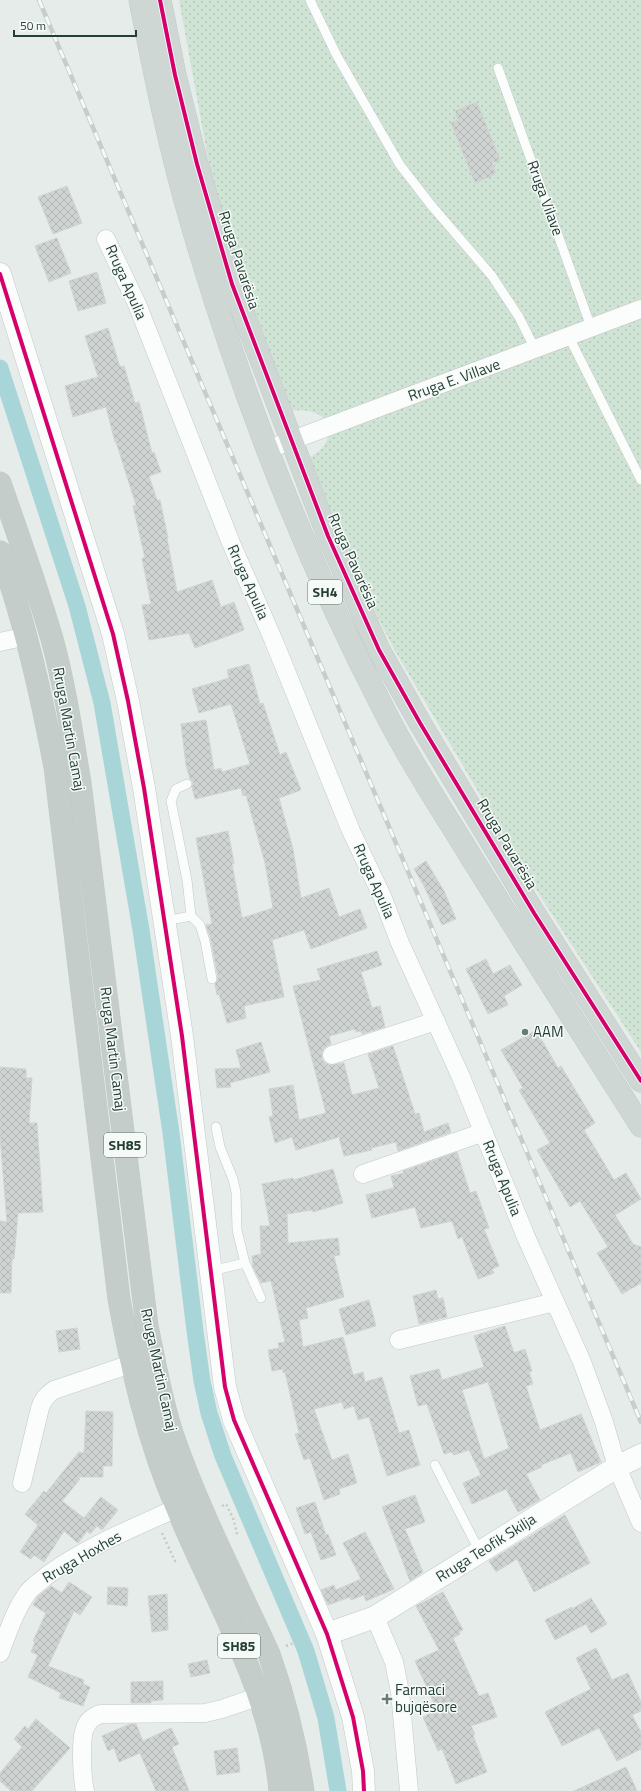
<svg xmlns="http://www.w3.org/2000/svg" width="641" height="1791" font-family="'Titillium Web',sans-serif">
	<defs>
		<pattern id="grass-dots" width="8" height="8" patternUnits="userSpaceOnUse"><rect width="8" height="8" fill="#d0e4d5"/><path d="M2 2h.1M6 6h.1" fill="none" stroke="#b2c5b7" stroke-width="1.8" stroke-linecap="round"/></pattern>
		<pattern id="building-cross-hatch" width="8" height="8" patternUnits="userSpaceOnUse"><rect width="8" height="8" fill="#cfd4d2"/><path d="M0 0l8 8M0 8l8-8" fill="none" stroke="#b2b7b5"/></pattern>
	</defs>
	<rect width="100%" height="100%" fill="#e6ece9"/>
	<path fill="url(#grass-dots)" d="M179,0H641V1052L535,888L394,649L362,587L325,507L308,459C315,454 325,448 327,439C335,413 308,408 289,411L220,224Z"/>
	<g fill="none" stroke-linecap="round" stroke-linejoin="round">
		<path stroke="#a8d6d8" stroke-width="17" d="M0,368L77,606L102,703L141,930L171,1133L195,1331L202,1381L209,1413L223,1456L306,1651L326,1718L338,1791"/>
	</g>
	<path fill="url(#building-cross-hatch)" stroke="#cfd5d2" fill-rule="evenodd" d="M477,102L500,160L492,163L496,174L475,183L451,123L458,120L455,111Z
		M67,186L82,223L53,234L38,197Z
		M57,238L71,273L49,282L35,246Z
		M97,272L106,303L78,311L69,281Z
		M108,328L120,367L124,366L135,403L139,402L152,453L154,452L161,472L149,476L157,500H160L168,538H167L177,592L212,580L221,607L234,602L244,630L195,648L189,633L149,640L142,605L151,604L142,558H145L133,506L136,505L116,442H115L106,407L73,417L65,386L98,377L85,336Z
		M249,664L260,704L263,703L280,755L286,752L301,790L279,798L293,849L301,898L329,888L339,917L360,909L367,928L311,949L304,930L272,940L284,997L244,1006L246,1018L227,1023L219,994L217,995L215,984L218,978L211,940L206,925L212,924L196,838L228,831L234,863L232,864L242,918L273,908L265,863L246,795L243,796L241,788L195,799L192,787L193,782L190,779L186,765L181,724L206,720L214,770L221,768L222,772L250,764L231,704L199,713L192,689L229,678L227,670Z
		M426,861L444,891L456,919L442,925L423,884L414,869Z
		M377,951L382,965L361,972L372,1008L380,1006L385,1027L362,1034L361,1031L356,1032L355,1029L329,1036L331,1044L324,1048L322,1053V1059L325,1063L330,1065L344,1063L352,1095L379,1088L368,1054L393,1046L415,1114L419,1113L424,1132L448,1123L451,1132L398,1151L396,1142L371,1148L372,1150L344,1156L339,1137L296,1150L292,1137L275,1143L269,1117L273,1116L269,1089L293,1085L299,1120L326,1113L293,986L321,980L317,969Z
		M486,959L493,974L510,965L522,985L504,996L508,1005L488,1014L466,969Z
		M536,1030L558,1068L561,1066L595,1123L584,1130L614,1180L626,1173L641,1199L615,1215L633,1244L641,1247V1283L622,1294L597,1253L608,1247L580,1201L570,1207L537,1150L550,1143L519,1090L523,1088L501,1050Z
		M261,1042L270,1072L230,1083L231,1087L217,1088L215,1069L241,1068L236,1050Z
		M0,1067L26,1069V1078H32L29,1123H37L43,1212L18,1213L14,1259H12L11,1293H0V1221L7,1222L0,1136Z
		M457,1152L470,1193L476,1191L489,1228L484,1229L499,1266L492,1269L494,1273L478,1279L462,1237L458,1239L452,1221L421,1228L415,1207L372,1218L366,1195L394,1188L391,1176L404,1173L403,1171Z
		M333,1169L343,1203L313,1212L312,1210L287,1214L288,1243L338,1238L340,1255L334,1256L344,1297L306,1308L308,1318L299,1320L303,1347L343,1337L353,1375L363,1372L365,1382L382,1377L399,1433L409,1430L420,1465L387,1476L369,1417L358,1420L354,1406L344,1409L342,1402L314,1409L332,1460L348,1454L357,1483L339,1489L340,1494L324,1500L310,1458L304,1460L295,1434L299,1433L285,1372L283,1373V1369L272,1371L268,1350L279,1348L278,1343L285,1342L271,1281L261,1283L253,1267L252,1256L261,1254L260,1226H270L262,1184L293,1178V1180Z
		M436,1290L438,1299L443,1298L447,1317L419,1324L413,1296Z
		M369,1300L376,1326L346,1335L339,1309Z
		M505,1326L514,1353L525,1349L532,1371L529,1372L533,1384L526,1386L540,1430L581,1414L601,1462L578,1472L571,1453L541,1465L542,1467L526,1474L540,1500L518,1512L506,1489L472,1504L463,1483L481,1475L469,1450L454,1455L452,1452L444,1454L427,1404L418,1406L410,1376L439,1369L442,1380L484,1367L474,1336ZM488,1382L509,1448L484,1459L462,1390Z
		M77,1328L80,1349L59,1352L56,1331Z
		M86,1411L113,1412L112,1466H103V1477H77L80,1479L62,1501L84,1518L101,1497L118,1510L102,1530L97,1526L90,1534L87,1531L78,1543L64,1531L44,1562L34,1555L31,1559L20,1552L38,1525L25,1514L44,1491L46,1493L79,1452L84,1453Z
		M415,1495L425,1522L405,1529L423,1572L410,1581L382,1507Z
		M315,1502L326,1535L328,1534L336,1555L321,1560L311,1532L305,1534L296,1508Z
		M565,1515L590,1563L534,1592L517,1559L496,1572L489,1561Z
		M365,1532L394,1589L366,1601L364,1595L351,1600L350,1597L328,1605L321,1590L334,1585L336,1590L361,1579L343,1543Z
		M69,1582L92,1597L80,1615L74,1611L48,1666L84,1680L83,1684L90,1687L83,1706L59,1698L61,1693L28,1677L38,1655L31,1652L35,1642L33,1641L46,1613L33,1605L38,1596L51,1586L62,1593Z
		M108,1587L128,1588L127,1606L107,1604Z
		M443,1592L463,1630L459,1632L460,1634L453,1638L479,1696L488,1693L497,1717L471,1726L475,1734L473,1735L487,1772L456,1784L442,1749L438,1751L423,1717L437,1710L415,1661L439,1650L416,1606Z
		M167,1594L168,1630L152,1632L148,1596Z
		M591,1598L607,1624L591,1633L586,1624L555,1640L545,1620L572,1607V1609Z
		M596,1648L612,1680L628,1673L641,1702V1711L632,1715L641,1732V1749L617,1761L599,1728L562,1746L545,1712L591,1689L576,1658Z
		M207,1660L210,1673L191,1677L188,1664Z
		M163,1681V1700L151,1701V1703H131V1682Z
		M36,1719L70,1748L32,1791H11L0,1781V1773L22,1747L14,1739L25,1726L28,1729Z
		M130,1724H136L143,1741L171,1728L179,1744L172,1747L189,1791H156L140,1753L119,1762L114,1748L108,1751L102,1736Z
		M237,1748L240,1772L217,1775L214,1751Z
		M626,1767L637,1791H574Z"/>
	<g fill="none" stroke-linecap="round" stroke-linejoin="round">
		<g stroke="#c3c9c6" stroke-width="10">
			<path id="service" d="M310,0L337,56L400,165L431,205L492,276L519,317L535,349
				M498,68L591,327
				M569,337L641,480
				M187,784L176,789L171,801L187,880L191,916L200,925L205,941L212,979
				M165,921L191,916
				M216,1127L220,1147L233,1179L236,1192L237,1230L245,1263L261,1298
				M211,1271L245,1263
				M435,1465L480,1552"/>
		</g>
		<g stroke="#c3c9c6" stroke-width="19">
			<path id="minor" d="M106,239L137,304L231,543L273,639L351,831L382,896L400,943L461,1077L526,1237L582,1362L604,1422L617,1467L641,1523
				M266,450L641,309
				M0,642L27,636
				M332,1055L436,1021
				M363,1174L484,1132
				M399,1340L555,1302
				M22,1483L40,1408C43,1399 47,1395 54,1390L131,1364
				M375,1617L394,1662L400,1692L409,1791
				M0,1653C8,1632 15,1610 28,1592C34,1585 42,1580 49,1574C88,1546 133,1528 177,1508
				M85,1791C82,1778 80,1739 85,1728C88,1720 94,1716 101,1714L205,1713L222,1709L260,1696"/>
		</g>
		<g stroke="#c3c9c6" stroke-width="23">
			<path id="tertiary" d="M0,274L113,634L128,701L144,788L182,1036L225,1387L234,1420L327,1634L353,1717L363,1771L364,1791
				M327,1634L375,1617L617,1467L641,1455"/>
		</g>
		<g stroke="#c2cac7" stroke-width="23">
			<path id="primary" d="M140,0C155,75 170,151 192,225C241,393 304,556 385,712C410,762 442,809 471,857C527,947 584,1036 641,1126
				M160,0L175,75L197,164L232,284L328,536L379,650L420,723L534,913L641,1081"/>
		</g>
		<g stroke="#c2cac7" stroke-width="23">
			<path id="trunk" d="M0,483C18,535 37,587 52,639C65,686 72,735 80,783L147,1326C155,1363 161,1401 173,1436C199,1511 236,1582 269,1654C285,1699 296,1744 303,1791
				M0,552C25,622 41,694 55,767L119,1299C132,1370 148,1441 177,1508C215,1601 271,1688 280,1791"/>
		</g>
		<path stroke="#c2cbc7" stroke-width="2.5" stroke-dasharray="2 3" stroke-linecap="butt" d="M222,1506L226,1504L233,1518L237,1533L233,1535
			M162,1533L175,1561L178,1559
			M286,1646L309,1637"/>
		<use href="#service" stroke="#fbfcfc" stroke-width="9"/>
		<use href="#minor" stroke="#fbfcfc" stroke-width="18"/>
		<use href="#tertiary" stroke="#fbfcfc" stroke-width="22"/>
		<use href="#primary" stroke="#ced7d4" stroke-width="22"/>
		<use href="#trunk" stroke="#c5cdca" stroke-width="22"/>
		<g stroke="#c8ccca" stroke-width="4.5">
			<path id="rail" d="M39,0L641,1422"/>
		</g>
		<use href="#rail" stroke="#f5faf7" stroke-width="3" stroke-dasharray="9" stroke-linecap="butt"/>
		<g stroke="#f5faf7" stroke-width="6">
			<path id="cycleway" d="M160,0L175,75L197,164L232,284L328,536L379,650L420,723L534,913L641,1081
				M0,274L113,634L128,701L144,788L182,1036L225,1387L234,1420L327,1634L353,1717L363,1771L364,1791"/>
		</g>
		<use href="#cycleway" stroke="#d6006c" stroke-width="4"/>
	</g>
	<g fill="#687c75" stroke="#f5faf7" stroke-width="1.5">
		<circle cx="525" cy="1032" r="4"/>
		<path d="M385 1693h4v4h4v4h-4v4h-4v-4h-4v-4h4z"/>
	</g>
	<g text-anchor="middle" stroke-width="3" stroke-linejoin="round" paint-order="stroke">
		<g fill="#f5faf7" stroke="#637770" stroke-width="1">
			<rect x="308" y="580" width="34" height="24" rx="3"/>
			<rect x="104" y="1133" width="42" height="24" rx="3"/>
			<rect x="218" y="1634" width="42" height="24" rx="3"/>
		</g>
		<g font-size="14" font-weight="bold" fill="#243f36">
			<text x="325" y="597">SH4</text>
			<text x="125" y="1150">SH85</text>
			<text x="239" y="1651">SH85</text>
		</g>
		<g font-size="15" fill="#243f36" stroke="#f5faf7">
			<text transform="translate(545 198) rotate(70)" y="5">Rruga Vilave</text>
			<text transform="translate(239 260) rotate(72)" y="5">Rruga Pavarësia</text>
			<text transform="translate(126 282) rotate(66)" y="5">Rruga Apulia</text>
			<text transform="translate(454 380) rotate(-20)" y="5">Rruga E. Villave</text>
			<text transform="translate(353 561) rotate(66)" y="5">Rruga Pavarësia</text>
			<text transform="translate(248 582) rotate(66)" y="5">Rruga Apulia</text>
			<text transform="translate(69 729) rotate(80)" y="5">Rruga Martin Camaj</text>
			<text transform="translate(507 844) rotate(59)" y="5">Rruga Pavarësia</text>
			<text transform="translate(374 881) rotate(66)" y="5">Rruga Apulia</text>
			<text transform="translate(113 1049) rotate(83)" y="5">Rruga Martin Camaj</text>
			<text transform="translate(502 1178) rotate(68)" y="5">Rruga Apulia</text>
			<text transform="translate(159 1370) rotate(78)" y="5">Rruga Martin Camaj</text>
			<text transform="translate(486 1548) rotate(-32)" y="5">Rruga Teofik Skilja</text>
			<text transform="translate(82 1557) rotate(-30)" y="5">Rruga Hoxhes</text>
		</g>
		<g font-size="15" fill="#243f36" stroke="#f5faf7" text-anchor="start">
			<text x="533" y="1037">AAM</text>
			<text x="395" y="1695">Farmaci<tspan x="395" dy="17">bujqësore</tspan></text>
		</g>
	</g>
	<path d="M14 30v6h122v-6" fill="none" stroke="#243f36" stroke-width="2"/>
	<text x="20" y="30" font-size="12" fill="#243f36" stroke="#f5faf7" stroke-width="3" paint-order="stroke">50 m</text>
</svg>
